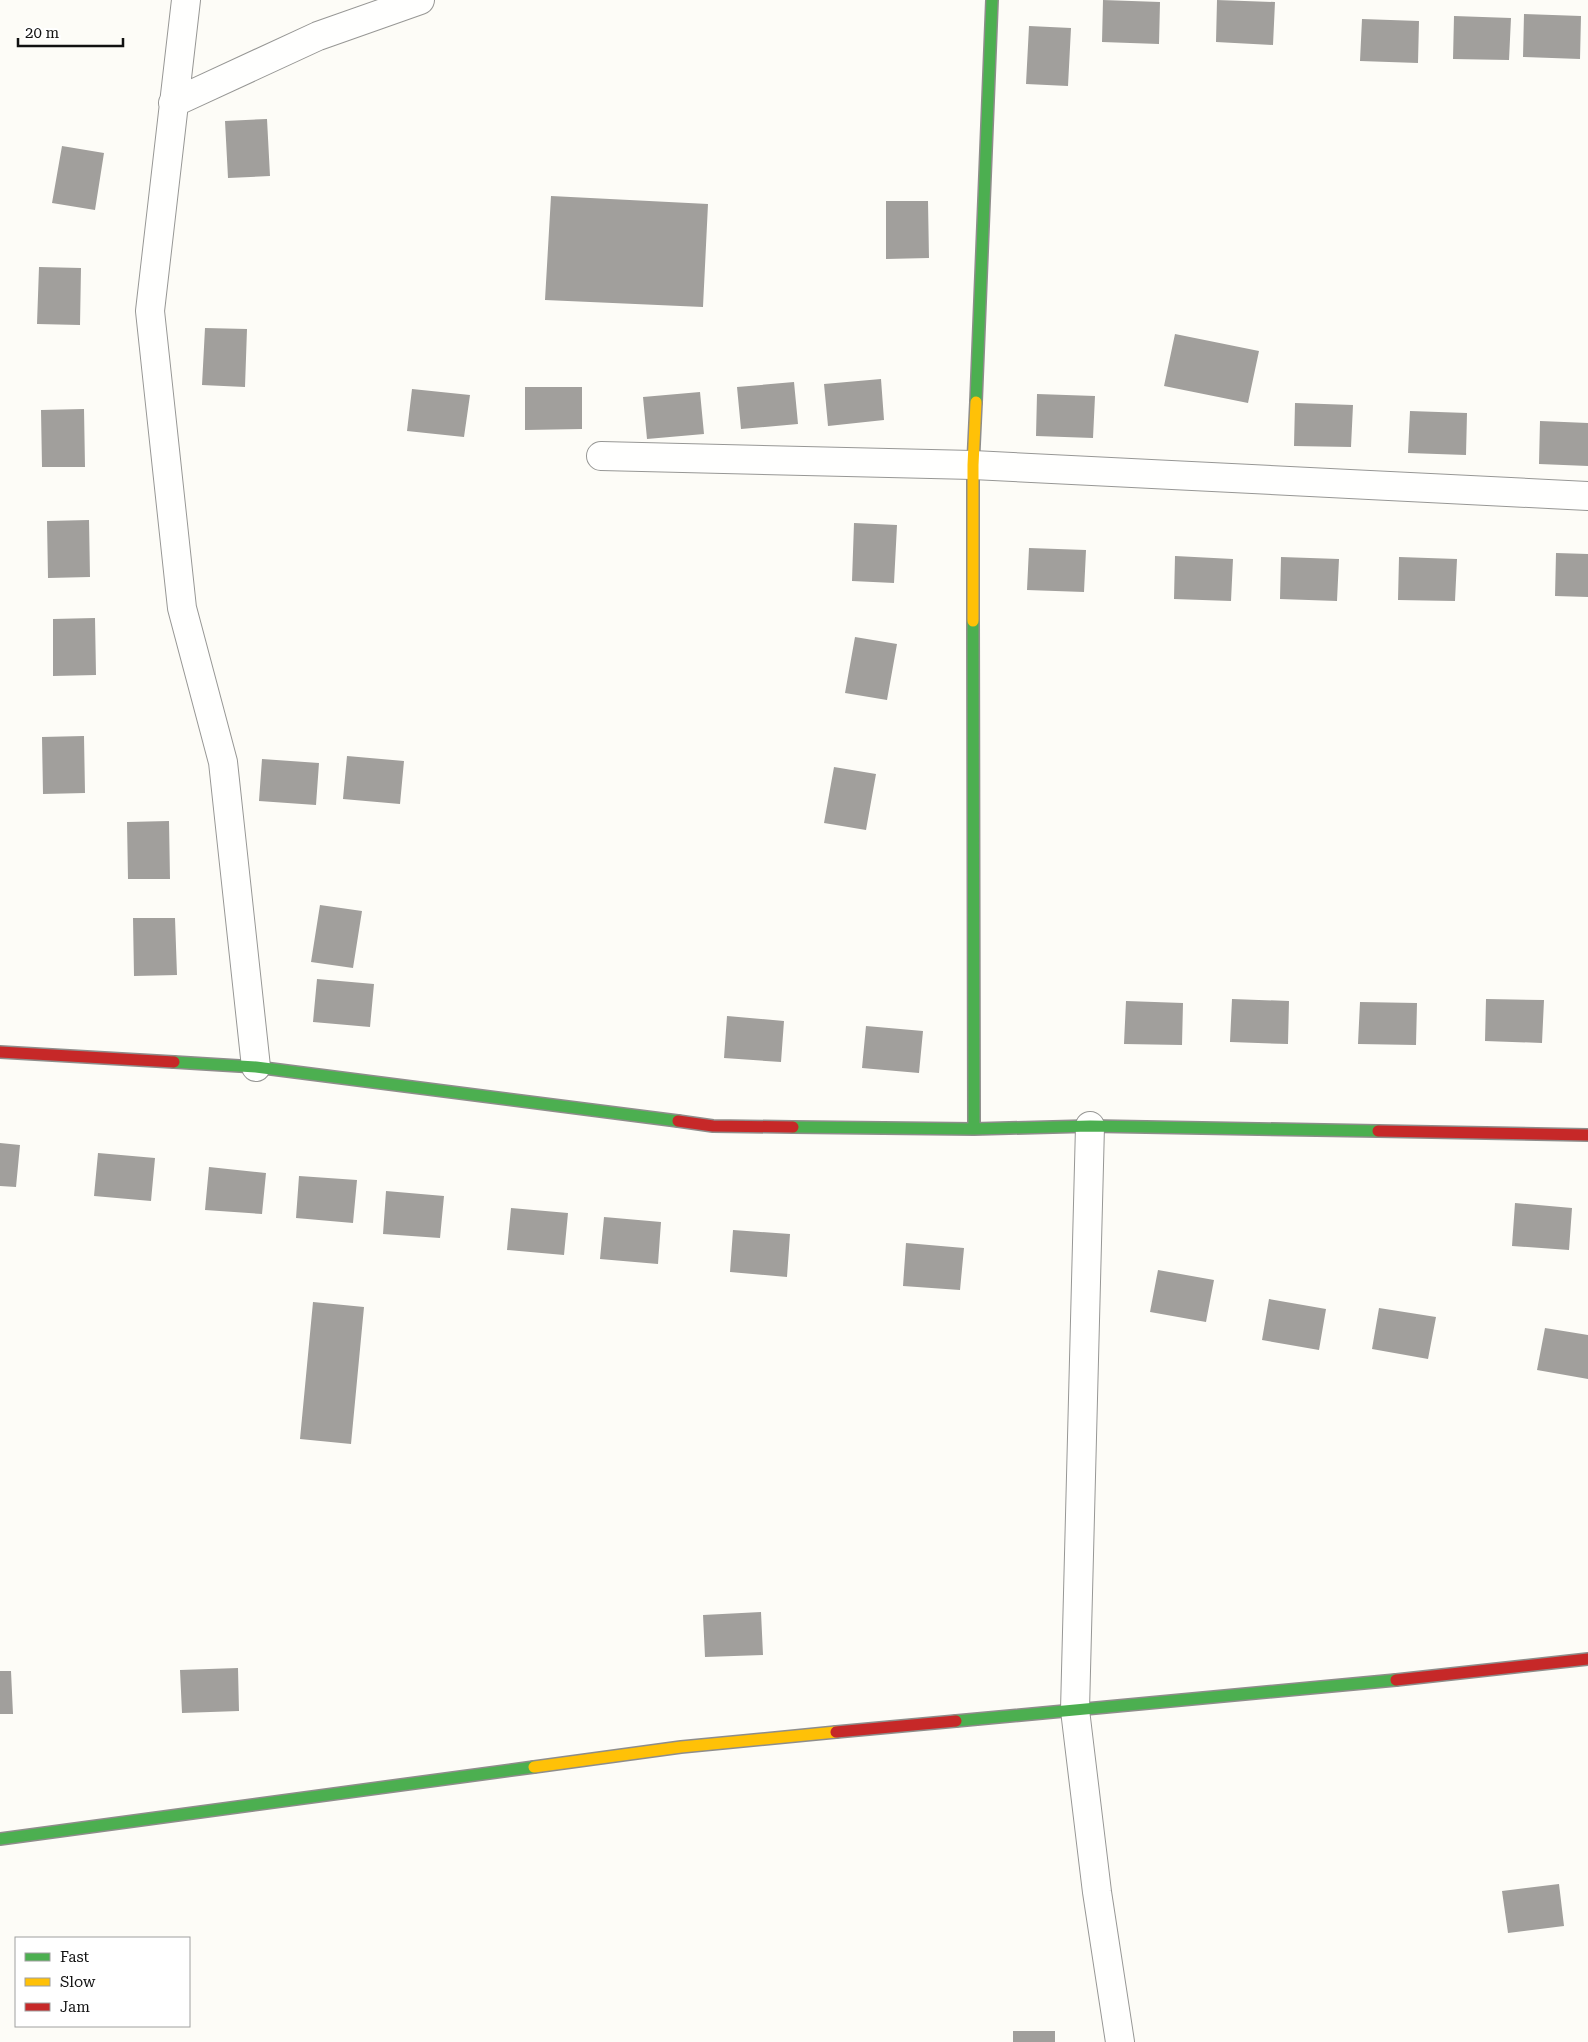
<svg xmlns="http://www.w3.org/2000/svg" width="1588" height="2042" font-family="'Roboto Serif',serif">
	<rect width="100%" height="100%" fill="#fdfcf7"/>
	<path fill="#a19f9c" d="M1103,0L1160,2L1159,44L1102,42Z
		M1217,0L1275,2L1273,45L1216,42Z
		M1524,14L1581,16L1580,59L1523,57Z
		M1454,16L1511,18L1509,60L1453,59Z
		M1362,19L1419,21L1418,63L1360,61Z
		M1029,26L1071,28L1068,86L1026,84Z
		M267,119L270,176L228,178L225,121Z
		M62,146L104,153L95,210L52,203Z
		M551,196L708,204L703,307L545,300Z
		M886,201H928L929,258L886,259Z
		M39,267L81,268L80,325L37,324Z
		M205,328L247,329L245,387L202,385Z
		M1175,334L1259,351L1248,403L1164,386Z
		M881,379L884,420L828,426L824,384Z
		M794,382L798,424L741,429L737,387Z
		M525,387H582V429L525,430Z
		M412,389L470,395L464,437L407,431Z
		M700,392L704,434L647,439L643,397Z
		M1037,394L1095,396L1093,438L1036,436Z
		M1295,403L1353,405L1351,447L1294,446Z
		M84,409L85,467H42L41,410Z
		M1410,411L1467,413L1466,455L1408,453Z
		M1540,421L1588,423V466L1539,464Z
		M89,520L90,577L48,578L47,521Z
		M854,523L897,525L894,583L852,581Z
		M1029,548L1086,550L1084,592L1027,590Z
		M1556,553L1588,554V597L1555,596Z
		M1175,556L1233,559L1231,601L1174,599Z
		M1281,557L1339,559L1337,601L1280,599Z
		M1399,557L1457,559L1455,601L1398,600Z
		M95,618L96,675L53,676V619Z
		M855,637L897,644L887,700L845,693Z
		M84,736L85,793L43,794L42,737Z
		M347,756L404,761L400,804L343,799Z
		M262,759L319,763L316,805L259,801Z
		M834,767L876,774L866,830L824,823Z
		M169,821L170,879H128L127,822Z
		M320,905L362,911L353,968L311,962Z
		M133,918H175L177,975L134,976Z
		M317,979L374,984L370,1027L313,1022Z
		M1232,999L1289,1001L1288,1044L1230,1042Z
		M1486,999L1544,1000L1542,1043L1485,1041Z
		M1126,1001L1183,1003L1182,1045L1124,1044Z
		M1360,1002L1417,1003L1416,1045L1358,1044Z
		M727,1016L784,1021L781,1062L724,1058Z
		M866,1026L923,1031L919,1073L862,1068Z
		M0,1143L20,1145L16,1187L0,1186Z
		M98,1153L155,1158L151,1201L94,1196Z
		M209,1167L266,1173L262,1214L205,1210Z
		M299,1176L357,1180L353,1223L296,1218Z
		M386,1191L444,1196L440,1238L383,1234Z
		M1515,1203L1572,1208L1569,1250L1512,1246Z
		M511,1208L568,1213L564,1255L507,1250Z
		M604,1217L661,1222L658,1264L600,1259Z
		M733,1230L790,1234L787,1277L730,1272Z
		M906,1243L964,1248L960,1290L903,1286Z
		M1158,1270L1214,1280L1206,1322L1150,1312Z
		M1269,1299L1326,1309L1319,1350L1262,1340Z
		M313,1302L364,1307L351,1444L300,1439Z
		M1379,1308L1436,1317L1428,1359L1372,1349Z
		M1545,1328L1588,1335V1379L1537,1370Z
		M761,1612L763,1655L705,1657L703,1615Z
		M238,1668L239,1711L182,1713L180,1670Z
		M0,1671H11L13,1714H0Z
		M1559,1884L1564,1926L1508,1933L1502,1891Z
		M1013,2031H1055V2042H1013Z"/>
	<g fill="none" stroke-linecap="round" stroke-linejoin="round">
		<g stroke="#979795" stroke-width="30">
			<path id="street" d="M186,0L150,311L182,608L223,762L256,1067
				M173,103L318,36L420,0
				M601,456L973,465L1588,496
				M1090,1126L1075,1710L1097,1892L1120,2042"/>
		</g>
		<g stroke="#8e8d8b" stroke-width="14">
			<path id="fast" d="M976,402L992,0
				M973,621L974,1129
				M174,1062L256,1067L678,1121
				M793,1127L974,1129L1090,1126L1378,1131
				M956,1721L1396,1680
				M0,1839L534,1767"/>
		</g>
		<g stroke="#8e8d8b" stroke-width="14">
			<path id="slow" d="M973,621V465L976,402
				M534,1767L681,1747L836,1732"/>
		</g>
		<g stroke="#8e8d8b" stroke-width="14">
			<path id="jam" d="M0,1052L174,1062
				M678,1121L713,1126L793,1127
				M1378,1131L1588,1135
				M1396,1680L1588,1659
				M836,1732L956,1721"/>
		</g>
		<use href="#street" stroke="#fffffe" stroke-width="28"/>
		<use href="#fast" stroke="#4caf50" stroke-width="11"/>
		<use href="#slow" stroke="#ffc107" stroke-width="11"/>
		<use href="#jam" stroke="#c62828" stroke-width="11"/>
	</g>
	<rect x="15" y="1937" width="175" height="90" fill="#ffffff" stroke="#a0a0a0"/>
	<rect x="25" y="1953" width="25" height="8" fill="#4caf50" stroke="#a0a0a0"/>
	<text x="60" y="1962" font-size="15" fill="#111111">Fast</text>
	<rect x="25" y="1978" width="25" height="8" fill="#ffc107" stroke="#a0a0a0"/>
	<text x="60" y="1987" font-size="15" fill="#111111">Slow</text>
	<rect x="25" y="2003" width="25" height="8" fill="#c62828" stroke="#a0a0a0"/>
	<text x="60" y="2012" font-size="15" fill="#111111">Jam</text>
	<path d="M18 38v8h105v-8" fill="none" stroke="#111111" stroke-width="2.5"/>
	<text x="25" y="38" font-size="15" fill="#111111" stroke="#ffffff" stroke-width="4" paint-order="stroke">20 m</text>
</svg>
